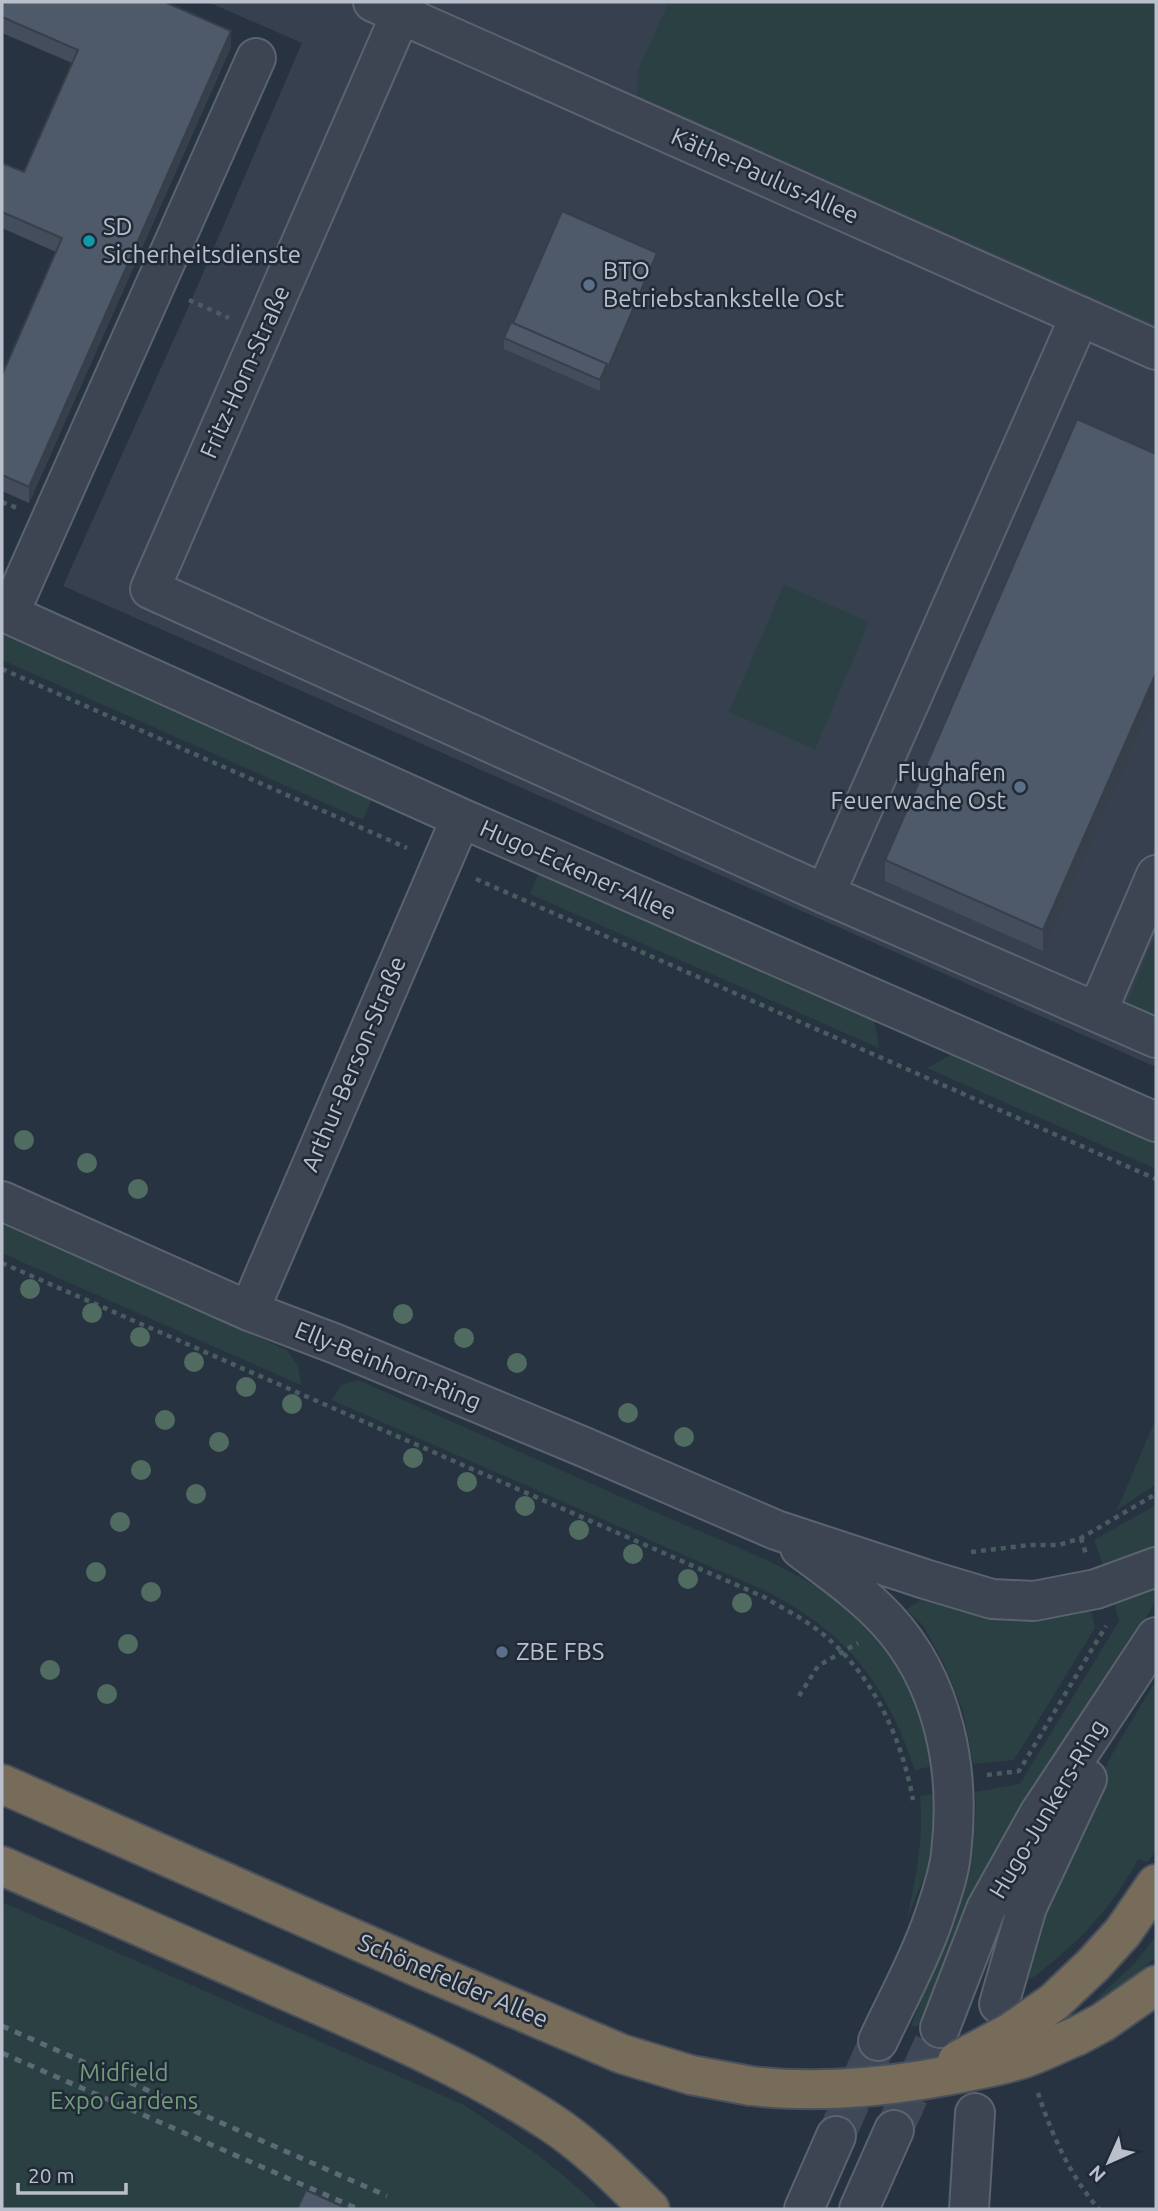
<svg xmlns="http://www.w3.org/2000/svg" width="1158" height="2211" font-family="Ubuntu,sans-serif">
	<rect width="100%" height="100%" fill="#283341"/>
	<path fill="#36404e" d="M208,2H1156V1067L63,586L191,301L302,43Z"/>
	<path fill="#2a4042" d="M669,2H1156V325L637,95L638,70Z
		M784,585L869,622L815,749L729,712Z
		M2,633L355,787L372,798L363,820L2,660Z
		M538,875L568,883L874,1018L879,1048L530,894Z
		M1156,934V1019L1126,1005Z
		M952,1054L1156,1144V1169L927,1068Z
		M2,1224L287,1350L298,1366L301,1385L2,1253Z
		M358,1380C461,1426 565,1472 669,1518C730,1545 809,1572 857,1617C898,1655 923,1712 933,1766L915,1770C885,1683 851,1637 770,1593L332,1400L341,1385Z
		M1156,1418V1484L1117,1510Z
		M1156,1505V1547L1105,1571L1094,1540Z
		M1156,1584V1601L1026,1814L924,2025L911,2027C937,1957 982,1866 975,1792L1020,1784L1119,1621L1114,1602Z
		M922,1599L983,1612L1090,1607L1095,1628L1014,1760L973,1764L963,1711L945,1666L923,1625L906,1610Z
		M1156,1680V1850L1148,1862L1138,1859C1113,1908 1074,1947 1031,1979L1018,1975L1091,1794L1116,1747Z
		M935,1794L932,1843L927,1870L907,1919C916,1876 924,1841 920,1796Z
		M2,1902L462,2104C507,2133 563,2169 599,2209H2Z
		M1156,1936V1957L1128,1980L1093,2002L1134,1964Z"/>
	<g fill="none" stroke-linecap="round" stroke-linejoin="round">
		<path stroke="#3e4856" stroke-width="38" stroke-dasharray="38 19" stroke-linecap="butt" d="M894,2130L940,2028
			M836,2136L878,2041"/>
		<g stroke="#5a636e" stroke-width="42">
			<path id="minor" d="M373,2L1156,350
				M406,2L150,589L825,894L1156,1038
				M2,611L461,818L1156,1122
				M9,614L256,58
				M825,894L1080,316
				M1097,1012L1156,875
				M2,1201L249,1311L336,1344L584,1447L776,1530L925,1579L992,1599L1034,1601L1096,1589L1156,1567
				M249,1311L461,818
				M800,1548C829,1570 861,1592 886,1619C944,1681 961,1771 951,1853C949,1875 940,1899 933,1920C920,1959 896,2002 878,2041
				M999,2004L1027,1907L1087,1779
				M940,2028L986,1909L1039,1814L1156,1637
				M804,2209L836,2136
				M859,2209L894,2130
				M969,2209L975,2113"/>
		</g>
		<g stroke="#47505c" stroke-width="42">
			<path id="highway" d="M2,1784L420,1968L622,2054L691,2075L751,2086
				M2,1866C99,1908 196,1951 294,1994C381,2032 470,2070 550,2122C587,2146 619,2179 650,2209
				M1093,1965L1123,1932L1156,1884
				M1077,2036L1103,2022L1156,1985"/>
		</g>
		<path stroke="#485d5f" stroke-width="4.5" stroke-dasharray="5 5" stroke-linecap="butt" d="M189,300L229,318
			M2,502L17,508
			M2,669L407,848
			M476,879L1156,1179
			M2,1263L764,1597C780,1607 799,1616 815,1628C870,1669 901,1734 913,1800
			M1081,1538L1086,1554
			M971,1552L1030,1545H1059L1081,1538L1156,1494
			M799,1696L818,1666L858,1643
			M987,1775L1019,1771L1106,1626
			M1038,2093C1051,2133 1071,2178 1099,2209"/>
		<use href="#minor" stroke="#3c4551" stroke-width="38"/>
		<use href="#highway" stroke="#776b59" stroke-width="38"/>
		<path stroke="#5e6978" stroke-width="5" stroke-dasharray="7 7" stroke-linecap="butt" d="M2,2026L387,2196
			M2,2053L358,2209"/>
		<g stroke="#47505c" stroke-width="42" stroke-linecap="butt">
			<path id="highway-bridge" d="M957,2061L1011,2032L1054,2002L1093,1965
				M751,2086C809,2093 864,2089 922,2080C956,2074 989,2069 1022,2059C1041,2053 1059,2043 1077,2036"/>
		</g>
		<use href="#highway-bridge" stroke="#776b59" stroke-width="38"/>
	</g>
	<g fill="#506c60">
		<circle cx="24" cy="1140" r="10"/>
		<circle cx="87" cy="1163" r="10"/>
		<circle cx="138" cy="1189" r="10"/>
		<circle cx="30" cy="1289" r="10"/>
		<circle cx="92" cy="1313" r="10"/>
		<circle cx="403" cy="1314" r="10"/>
		<circle cx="140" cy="1337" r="10"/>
		<circle cx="464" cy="1338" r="10"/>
		<circle cx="194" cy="1362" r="10"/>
		<circle cx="517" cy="1363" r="10"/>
		<circle cx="246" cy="1387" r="10"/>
		<circle cx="292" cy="1404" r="10"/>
		<circle cx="628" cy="1413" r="10"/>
		<circle cx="165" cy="1420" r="10"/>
		<circle cx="684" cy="1437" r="10"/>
		<circle cx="219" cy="1442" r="10"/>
		<circle cx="413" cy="1458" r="10"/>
		<circle cx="141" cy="1470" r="10"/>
		<circle cx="467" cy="1482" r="10"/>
		<circle cx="196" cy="1494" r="10"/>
		<circle cx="525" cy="1506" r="10"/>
		<circle cx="120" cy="1522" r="10"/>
		<circle cx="579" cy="1530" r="10"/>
		<circle cx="633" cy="1554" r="10"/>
		<circle cx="96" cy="1572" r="10"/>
		<circle cx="688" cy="1579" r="10"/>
		<circle cx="151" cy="1592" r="10"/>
		<circle cx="742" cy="1603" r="10"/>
		<circle cx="128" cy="1644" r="10"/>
		<circle cx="50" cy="1670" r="10"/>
		<circle cx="107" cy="1694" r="10"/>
	</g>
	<path fill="#434d5b" d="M2,2L231,47L29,503L2,491V375L56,252L2,228V163L24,172L72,63L2,33Z
		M657,259L600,391L504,349V338L513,323Z
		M1077,419L1043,951L885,881V860Z"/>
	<path fill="#373f4a" d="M231,31V47L29,503V487Z
		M657,253V259L600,391V380Z
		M1156,673V694L1043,951V930Z"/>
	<path fill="#4e5a6a" stroke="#373f4a" stroke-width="2" d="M2,2H165L231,31L29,487L2,475V375L62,238L2,212V163L24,172L78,50L2,17Z
		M562,211L657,253L607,370V364L513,323Z
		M511,322L607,364L600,380L504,338Z
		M1077,419L1156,454V673L1043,930L885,860Z
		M306,2190L348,2209H297Z"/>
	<circle fill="#0f9aa8" stroke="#212a37" stroke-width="2.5" cx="89" cy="241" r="7"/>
	<g fill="#5c6f8a" stroke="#212a37" stroke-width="2.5">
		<circle cx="589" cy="285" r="7"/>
		<circle cx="1020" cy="787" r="7"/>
		<circle cx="502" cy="1652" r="7"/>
	</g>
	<g text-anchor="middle" stroke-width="5" stroke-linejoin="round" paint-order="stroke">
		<g font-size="24" fill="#b9c0cb" stroke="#212a37">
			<text transform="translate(765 176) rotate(24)" y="8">Käthe-Paulus-Allee</text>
			<text transform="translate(245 372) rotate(-66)" y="8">Fritz-Horn-Straße</text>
			<text transform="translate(578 870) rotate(24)" y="8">Hugo-Eckener-Allee</text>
			<text transform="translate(354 1064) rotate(-67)" y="8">Arthur-Berson-Straße</text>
			<text transform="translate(388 1366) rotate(22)" y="8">Elly-Beinhorn-Ring</text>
			<text transform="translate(1048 1809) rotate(-59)" y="8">Hugo-Junkers-Ring</text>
			<text transform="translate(453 1981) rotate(23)" y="8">Schönefelder Allee</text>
		</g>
		<g font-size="24" fill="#b9c0cb" stroke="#212a37" text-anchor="start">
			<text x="103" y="235">SD<tspan x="103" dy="28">Sicherheitsdienste</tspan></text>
			<text x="603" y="279">BTO<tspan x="603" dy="28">Betriebstankstelle Ost</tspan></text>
			<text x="1006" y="781" text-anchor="end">Flughafen<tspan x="1006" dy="28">Feuerwache Ost</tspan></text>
			<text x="516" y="1660">ZBE FBS</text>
		</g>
		<g font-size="24" fill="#719b7a" stroke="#212a37">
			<text x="124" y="2081">Midfield<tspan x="124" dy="28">Expo Gardens</tspan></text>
		</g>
	</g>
	<rect width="1158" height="2211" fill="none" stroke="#b9c0cb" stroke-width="7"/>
	<g transform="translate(1109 2162) rotate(225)" stroke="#212a37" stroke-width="5" paint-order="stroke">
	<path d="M0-5L12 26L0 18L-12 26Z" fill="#b9c0cb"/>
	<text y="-10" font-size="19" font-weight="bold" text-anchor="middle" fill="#b9c0cb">N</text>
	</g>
	<path d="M18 2183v10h108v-10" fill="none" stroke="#b9c0cb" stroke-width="3.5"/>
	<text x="28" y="2183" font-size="21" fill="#b9c0cb" stroke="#212a37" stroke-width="5" paint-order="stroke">20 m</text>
</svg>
